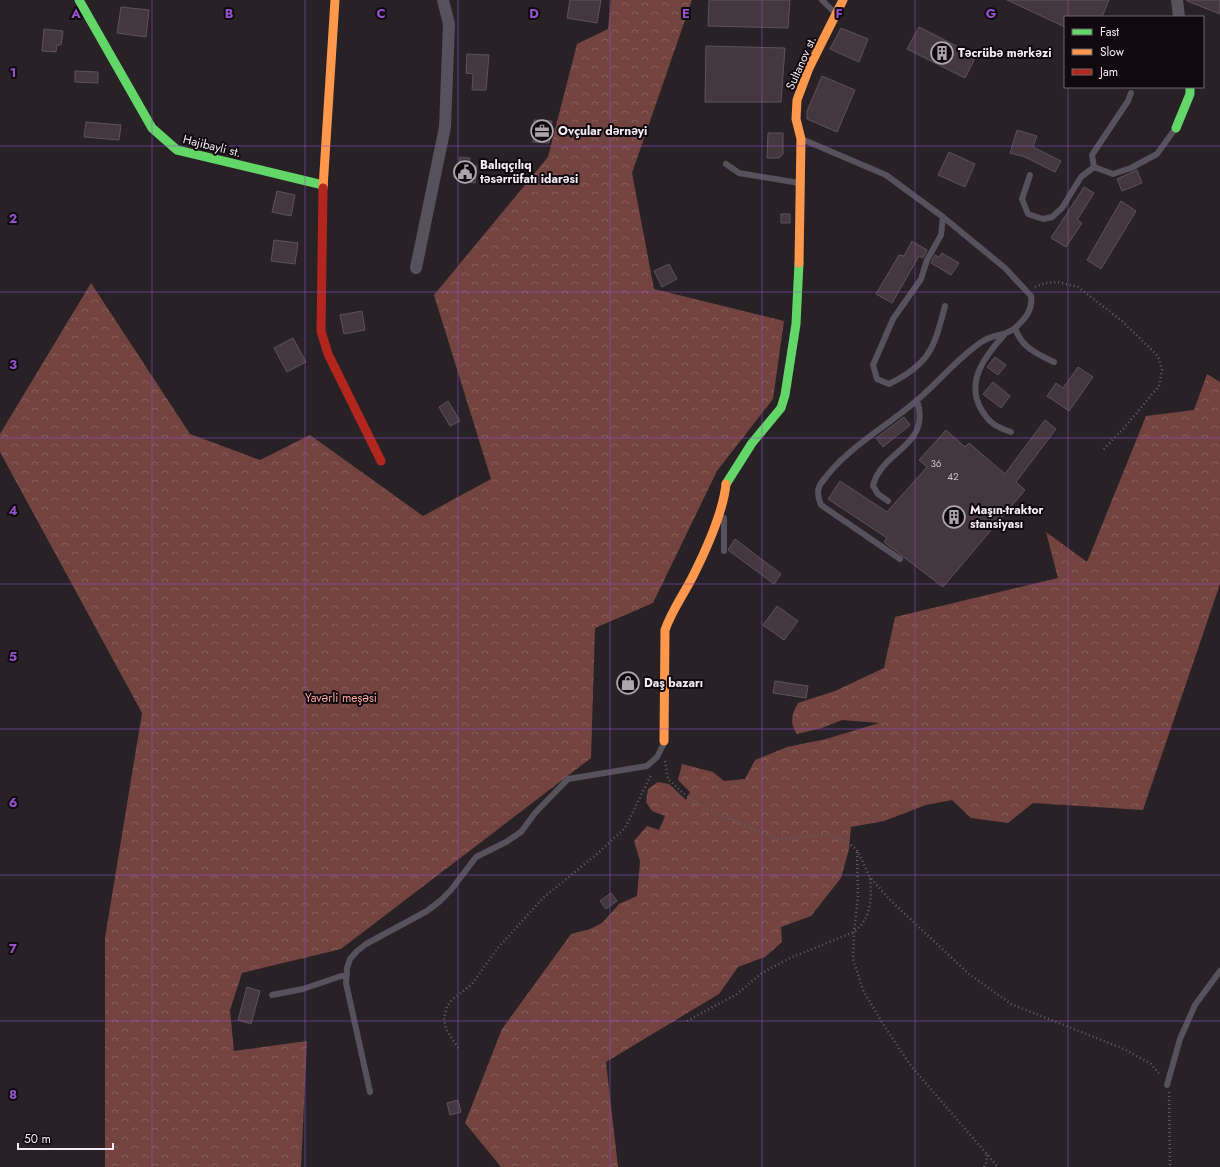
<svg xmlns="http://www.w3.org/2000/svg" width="1220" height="1167" font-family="Jost,sans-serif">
	<defs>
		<pattern id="forest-crowns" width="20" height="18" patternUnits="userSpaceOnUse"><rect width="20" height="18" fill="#72433f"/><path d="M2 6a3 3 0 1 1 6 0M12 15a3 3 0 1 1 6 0" fill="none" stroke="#875e5b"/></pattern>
	</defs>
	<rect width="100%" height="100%" fill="#282227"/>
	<path fill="url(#forest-crowns)" d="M611,0H692L632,173L654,289L784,321L773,399L717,471L653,603L595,628L591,758L341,949L242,973L230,1010L234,1051L307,1041L301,1167H105V938L142,713L0,452V434L91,283L190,434L260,460L310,435L423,516L491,479L434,295L548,157L577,44L608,29Z
		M1207,374L1220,382V584L1143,810L1033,803L1008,823L971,818L952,800L926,805L884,821L851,827L849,849L841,878L811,916L781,927L782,942L765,957L738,967L719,994L606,1062L618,1167H501L465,1123L502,1029L571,934L590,929L602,923L619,904L637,896L640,861L634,841L647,826L659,830L665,816L652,811L646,802L648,789L658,782L669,784L686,800L690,792L678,780L682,764L713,772L724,781L745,779L755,760L787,747L826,739L879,723L842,720L822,728L797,734C789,723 792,714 798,703L835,691L884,668L895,617L1058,578L1046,532L1087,562L1146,416L1194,410Z"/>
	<path fill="#44383e" stroke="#5b5357" d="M570,0H601L597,23L567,18Z
		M709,0H790L788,28L708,26Z
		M1007,0H1109L1102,17H1065V27Z
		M1187,0H1220V14L1187,1Z
		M121,7L149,10L146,37L117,33Z
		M919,27L976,56L965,78L907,49Z
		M841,28L868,39L859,62L830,49Z
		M44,29L63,31L61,45H57L56,52L42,51Z
		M706,46L785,48L781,102H705Z
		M467,54L489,55L486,90H472L473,74L466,73Z
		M75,71L98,72V83L75,82Z
		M822,76L855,90L837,132L807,119V111Z
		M534,120L552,121L549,143L533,142Z
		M86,122L121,125L119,140L84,137Z
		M1017,130L1037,136L1033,147L1061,161L1055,172L1025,157L1010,153Z
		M768,133H783V154L779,158H767Z
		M949,152L975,164L965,187L938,175Z
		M460,157L470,158L469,165L477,166L475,183L461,181L454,177V168L459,165Z
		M1137,170L1142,183L1122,191L1117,179Z
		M1084,187L1094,193L1077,220L1082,223L1066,247L1051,238Z
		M277,191L295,195L291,216L272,212Z
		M1121,201L1136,211L1101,269L1087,260Z
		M781,214H790V223H781Z
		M274,240L298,243L295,264L271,261Z
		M912,241L927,250L923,258L919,256L892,303L876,294L899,255L904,256Z
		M942,253L959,263L951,275L931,263L935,255L939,257Z
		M669,264L677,279L662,287L654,271Z
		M362,311L365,330L344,334L340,315Z
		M293,338L306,362L287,372L274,348Z
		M995,357L1006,365L998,375L987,367Z
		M1078,367L1093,377L1069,411L1047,396L1056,383L1063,388Z
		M993,382L1010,396L1001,408L983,394Z
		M448,401L460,421L450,426L439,407Z
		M904,417L910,425L883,447L876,438Z
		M1045,420L1056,429L1016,482L1025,490L943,587L884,542L887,538L828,499L840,481L887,512L927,467L919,460L946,430L965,447L969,443L1005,474Z
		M735,539L781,574L774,584L728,550Z
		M777,606L798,621L784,640L763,625Z
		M775,681L808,686L806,698L773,693Z
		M611,893L617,901L606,909L600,901Z
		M247,987L260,991L251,1024L238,1020Z
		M458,1100L461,1112L450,1115L447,1103Z"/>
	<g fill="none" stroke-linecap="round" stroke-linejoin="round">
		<path stroke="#625c65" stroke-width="2.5" stroke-dasharray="1 3" stroke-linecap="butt" d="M1035,287L1045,283L1058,282L1078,287L1122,321L1158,356L1162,370L1159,386L1124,428L1102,451
			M665,761L668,779L683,793L706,809L778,839L822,835L846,841L857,850L870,877L889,899L969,974L1011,1004L1124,1049L1151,1064L1160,1075
			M857,852L858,896L854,932L853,959L863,990L883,1024L911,1066L998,1167
			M687,1021L737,994L762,973L790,958L854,932C871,919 872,899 870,878
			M458,1048L446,1029L444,1018L447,1006L452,1000L472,984L497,949L543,898L597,854L625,828L651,775
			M1169,1092L1170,1167
			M984,1167L986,1164L987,1154"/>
		<path stroke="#57515c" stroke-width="6" d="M822,0L834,12
			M1131,93L1128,101L1092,155L1094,167L1113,174L1131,168L1157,154L1175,129
			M804,140L886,175L943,217L1005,268L1031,296C1033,309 1026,318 1016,327C1007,336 994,334 983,341C958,357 939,382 916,401C885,428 846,448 822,482C816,489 818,497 821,505L900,559
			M726,164L739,173L799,183
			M1030,175L1022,199L1028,214L1043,219L1052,217L1062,208L1081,177L1094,167
			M943,217L941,235L927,260L921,279L893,319L873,365L877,379L889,384C930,364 934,348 945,306
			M1015,328C1021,347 1037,354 1054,362
			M1004,335C986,355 965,381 981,409C989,423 996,427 1011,432
			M888,501L878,494L873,486C881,450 932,447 917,400
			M724,518V551
			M272,995L303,989L347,974
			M1167,1085L1180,1039L1195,1005L1220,971
			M370,1092L346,983L347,968L350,959L357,951L366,944L427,911L440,901L451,890L476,857L506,842L521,832L535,813L568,779L647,766L657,757L664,743"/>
		<path stroke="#57515c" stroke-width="12" d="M1177,0L1179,17
			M416,268L445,127L449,24L443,0"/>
		<path stroke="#63d668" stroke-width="9" d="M79,0L152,128L177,150L323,185
			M1176,128L1190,94V87
			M726,484L752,443L781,408L785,395L796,324L799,263"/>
		<path stroke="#ff974d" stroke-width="9" d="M323,188L335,0
			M799,263L801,139L796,119L797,100L809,68L843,0
			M664,741L665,630C672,610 684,594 693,576C706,550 723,513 726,484"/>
		<path stroke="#b3261e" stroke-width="9" d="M323,188L321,331L328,354L381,461"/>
	</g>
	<path fill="none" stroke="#9352c9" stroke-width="1" stroke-opacity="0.55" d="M152,0V1167M305,0V1167M458,0V1167M610,0V1167M762,0V1167M915,0V1167M1068,0V17M1068,87V1167M0,146H1220M0,292H1220M0,438H1220M0,584H1220M0,729H1220M0,875H1220M0,1021H1220"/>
	<defs>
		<g id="building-ring" transform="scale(1.15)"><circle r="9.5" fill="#100a0f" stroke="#ada5ac" stroke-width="1.5"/><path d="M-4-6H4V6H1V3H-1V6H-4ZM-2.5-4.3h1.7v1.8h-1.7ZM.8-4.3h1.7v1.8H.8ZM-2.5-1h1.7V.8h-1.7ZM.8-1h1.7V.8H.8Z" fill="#ada5ac"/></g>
		<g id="office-ring" transform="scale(1.15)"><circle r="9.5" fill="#100a0f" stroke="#ada5ac" stroke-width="1.5"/><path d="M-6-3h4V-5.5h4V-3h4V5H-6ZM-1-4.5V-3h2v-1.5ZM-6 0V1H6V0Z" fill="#ada5ac"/></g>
		<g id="civic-ring" transform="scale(1.15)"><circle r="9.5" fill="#100a0f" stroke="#ada5ac" stroke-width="1.5"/><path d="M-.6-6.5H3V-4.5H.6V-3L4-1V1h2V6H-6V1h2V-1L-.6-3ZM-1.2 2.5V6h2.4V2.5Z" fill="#ada5ac"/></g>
		<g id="shop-ring" transform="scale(1.15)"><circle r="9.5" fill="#100a0f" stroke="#ada5ac" stroke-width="1.5"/><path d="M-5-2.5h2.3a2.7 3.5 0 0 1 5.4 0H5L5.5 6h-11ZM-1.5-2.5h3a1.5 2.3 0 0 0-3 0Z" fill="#ada5ac"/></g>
	</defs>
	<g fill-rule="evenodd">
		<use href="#building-ring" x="942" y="53"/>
		<use href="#office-ring" x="542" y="131"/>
		<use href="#civic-ring" x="465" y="172"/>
		<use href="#building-ring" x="954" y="517"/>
		<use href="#shop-ring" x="628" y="683"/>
	</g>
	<g text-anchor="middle" stroke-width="4" stroke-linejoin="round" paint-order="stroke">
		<g font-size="10" fill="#c9bec6">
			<text x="936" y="467">36</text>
			<text x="953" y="480">42</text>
		</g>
		<g font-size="12" font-weight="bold" fill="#f5ebf3" stroke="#100a0f" text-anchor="start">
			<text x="958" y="57">Təcrübə mərkəzi</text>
			<text x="558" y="135">Ovçular dərnəyi</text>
			<text x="480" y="169">Balıqçılıq<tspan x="480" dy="14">təsərrüfatı idarəsi</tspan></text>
			<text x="970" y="514">Maşın-traktor<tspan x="970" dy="14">stansiyası</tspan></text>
			<text x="644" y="687">Daş bazarı</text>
		</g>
		<g font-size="12" fill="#f5ebf3" stroke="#100a0f">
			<text transform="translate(801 63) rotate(-66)" y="4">Sultanov st.</text>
			<text transform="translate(212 146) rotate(14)" y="4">Hajibayli st.</text>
		</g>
		<g font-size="12" fill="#fda69d" stroke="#100a0f">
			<text x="341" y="702">Yavərli meşəsi</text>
		</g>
	</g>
	<g font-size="13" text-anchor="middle" font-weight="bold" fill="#9352c9" stroke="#100a0f" stroke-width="4" stroke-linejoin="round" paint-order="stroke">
		<text x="76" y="18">A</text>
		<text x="229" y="18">B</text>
		<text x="381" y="18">C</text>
		<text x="534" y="18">D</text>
		<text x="686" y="18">E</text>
		<text x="839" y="18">F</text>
		<text x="991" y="18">G</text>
		<text x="13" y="77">1</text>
		<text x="13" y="223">2</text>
		<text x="13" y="369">3</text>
		<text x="13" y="515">4</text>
		<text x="13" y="661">5</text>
		<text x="13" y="807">6</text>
		<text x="13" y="953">7</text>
		<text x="13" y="1099">8</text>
	</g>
	<rect x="1064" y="16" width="140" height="72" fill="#100a0f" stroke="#6c646a"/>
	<rect x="1072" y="29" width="20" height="6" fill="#63d668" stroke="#6c646a"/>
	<text x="1100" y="36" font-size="12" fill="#f5ebf3">Fast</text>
	<rect x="1072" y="49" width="20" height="6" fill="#ff974d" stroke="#6c646a"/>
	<text x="1100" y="56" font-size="12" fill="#f5ebf3">Slow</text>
	<rect x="1072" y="69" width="20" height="6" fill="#b3261e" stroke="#6c646a"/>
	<text x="1100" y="76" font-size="12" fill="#f5ebf3">Jam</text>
	<path d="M18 1143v6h95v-6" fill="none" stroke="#f5ebf3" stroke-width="2"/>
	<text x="24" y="1143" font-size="12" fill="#f5ebf3" stroke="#100a0f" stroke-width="3" paint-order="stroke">50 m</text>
</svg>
